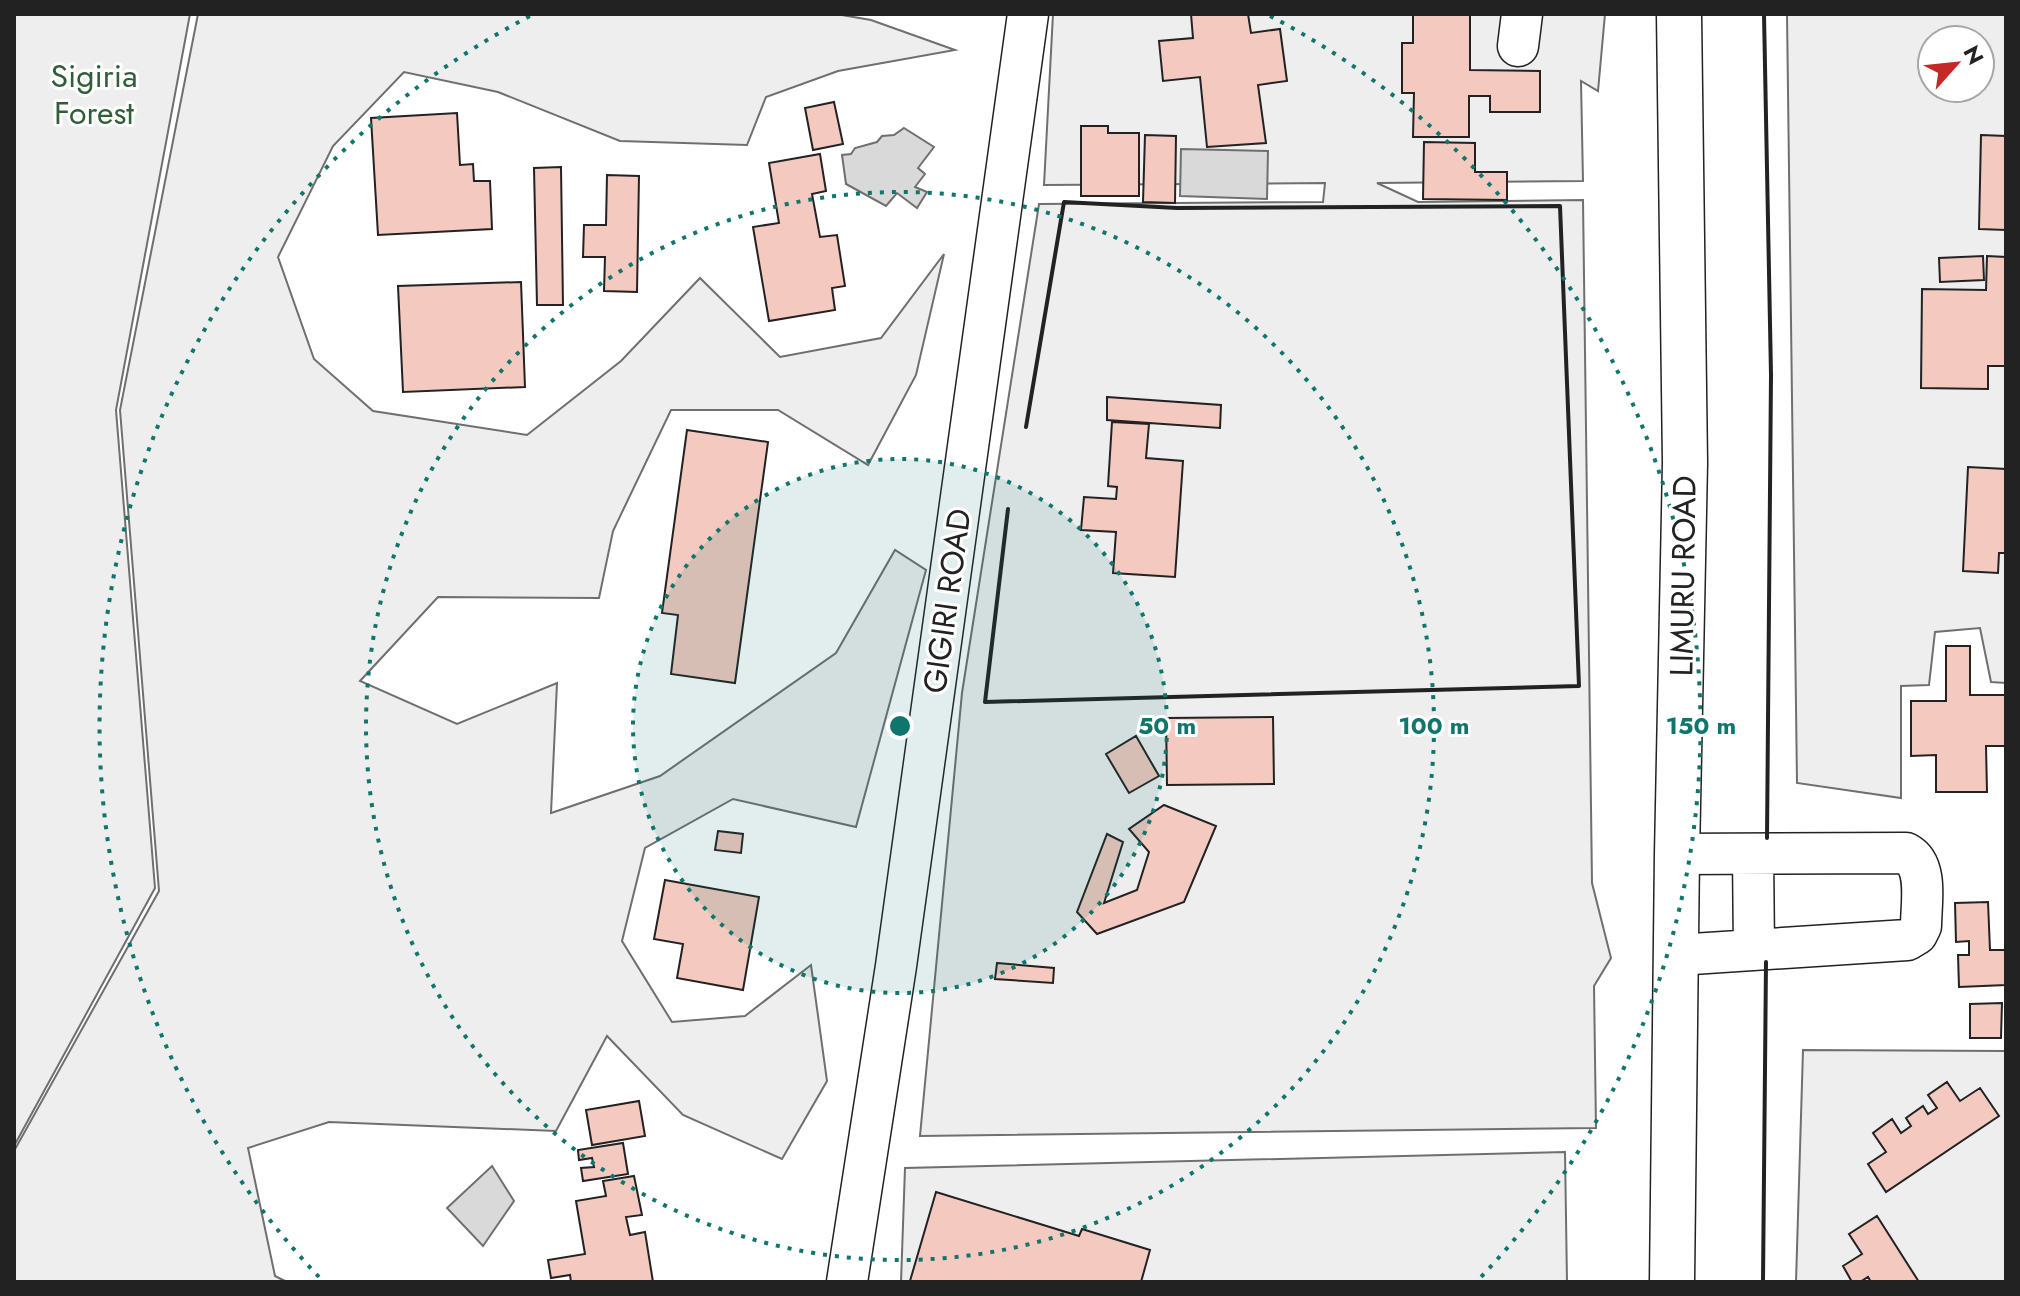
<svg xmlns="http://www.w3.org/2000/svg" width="2020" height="1296" font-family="Jost,sans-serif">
	<rect width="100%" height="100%" fill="#fff"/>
	<path fill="#eee" stroke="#6f6f6f" stroke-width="2" fill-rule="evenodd" d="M14,14H190L116,410L155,888L14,1146Z
		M198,14H836L871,20L955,50L838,71L766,97L747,145L620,141L498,92L404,72L333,146L278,257L314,359L373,411L527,435L621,361L700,278L780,357L881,338L944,254L916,375L868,465L778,410H671L613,531L599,598L438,597L360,681L457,724L557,683L551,813L660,776L836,653L895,550L926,570L856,827L733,799L645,848L622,941L672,1022L745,1016L811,965L827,1081L782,1159L683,1115L607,1036L556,1131L329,1122L248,1148L275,1276L287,1282H14V1151L159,891L120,410Z
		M1053,14H1605L1598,91L1581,81L1583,181L1377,183L1418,202L1583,200L1592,883L1611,958L1594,986L1596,1128L920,1136L962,693L1039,204L1323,202L1325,183L1044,185Z
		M1787,14H2006V683L1991,682L1980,628L1935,632L1929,685L1901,686V798L1797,783ZM1932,40H1980V88H1932Z
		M1803,1050L2006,1051V1282H1796Z
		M1565,1152L1567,1282H901L905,1168Z"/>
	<path fill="#d9d9d9" stroke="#6f6f6f" stroke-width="2" d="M904,128L934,147L918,168L925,174L915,187L927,192L917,208L897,193L886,206L846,184L842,155L851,154L855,148L877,142L882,136L894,135Z
		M1181,149L1268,151L1267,199L1180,196Z
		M492,1166L514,1201L483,1246L447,1208Z"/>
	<path fill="#f3c9c0" stroke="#222" stroke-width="2" d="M1191,14H1248L1251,33L1280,29L1287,81L1258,85L1266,143L1207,147L1200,77L1163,81L1159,41L1193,38Z
		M1413,14H1470V70L1540,71V112H1490V96H1469V137H1413L1414,93H1402V43H1413Z
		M834,102L843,144L813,150L805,108Z
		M457,113L460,165L473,164L474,181H490L492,229L378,235L371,118Z
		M1081,126H1108V133H1139V196H1081Z
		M1145,135L1176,136L1175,203L1143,202Z
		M1981,135L2006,136V230L1979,229Z
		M1424,142L1475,143V172H1507V200L1423,199Z
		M820,154L826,191L812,194L820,237L837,235L845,286L832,288L835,310L769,321L753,227L779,223L769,163Z
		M561,167L563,305H537L534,168Z
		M607,175L639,176L637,292L604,291L605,257H583L584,225H606Z
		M1983,256L1984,280L1940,282L1939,258Z
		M1987,256L2006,257V366H1988V389L1921,388L1922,289L1986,290Z
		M521,282L525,387L403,392L398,286Z
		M1107,397L1221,405L1220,428L1107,420Z
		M1112,422L1149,424L1146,458L1183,461L1175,577L1113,573L1116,532L1081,530L1084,497L1116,499L1117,487L1108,486Z
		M687,430L768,442L735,683L671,674L678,615L662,613Z
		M1968,467L2006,469V553H1999L1998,573L1963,571Z
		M1946,646H1970V695H2006V746H1986L1987,792H1936V755L1911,756V701H1946Z
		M1273,717L1274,784L1167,785L1166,718Z
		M1136,736L1159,776L1129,793L1106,754Z
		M1164,805L1216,826L1184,902L1097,934L1077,912L1107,834L1123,842L1104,903L1137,890L1149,852L1129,829Z
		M718,831L743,834L741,853L715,850Z
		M665,880L759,897L743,990L677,978L683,944L654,939Z
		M1988,902L1990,950H2006V985L1959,987L1958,955H1969V941L1956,942L1955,903Z
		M997,963L1054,968L1053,983L995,979Z
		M2002,1003L2001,1038H1970V1004Z
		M1947,1082L1960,1101L1980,1088L1999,1116L1886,1192L1868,1164L1886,1152L1873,1133L1892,1119L1901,1133L1911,1126L1906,1118L1923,1106L1928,1114L1937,1108L1928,1095Z
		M639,1101L645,1136L592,1145L586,1110Z
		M623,1143L628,1174L583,1181L581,1168L594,1167L592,1158L579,1160L578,1150Z
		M634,1176L642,1215L626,1217L630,1235L645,1232L653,1282H571L570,1275L551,1278L548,1260L585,1254L576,1201L606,1196L603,1181Z
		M936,1192L1079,1236L1082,1229L1150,1250L1141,1282L910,1281Z
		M1877,1216L1919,1282H1871L1868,1277L1860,1282H1852L1843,1266L1862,1254L1849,1234Z"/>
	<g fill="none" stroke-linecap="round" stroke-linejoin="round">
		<g stroke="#222" stroke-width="43">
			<path id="minor" d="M1518,46L1522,14
				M1753,854L1754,950
				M1677,955L1907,940L1917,934L1921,926C1921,903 1929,865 1906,853L1677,854
				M847,1282L896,966L1028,14"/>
		</g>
		<g stroke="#222" stroke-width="47">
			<path id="major" d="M1672,1282L1677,854L1685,463L1679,14"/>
		</g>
		<use href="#minor" stroke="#fff" stroke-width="40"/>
		<use href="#major" stroke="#fff" stroke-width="44"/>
		<path stroke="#222" stroke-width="4" d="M1764,14L1771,375L1767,838
			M1008,509L985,702L1579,686L1560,206L1177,208L1064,202L1026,427
			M1763,1282L1766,962"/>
	</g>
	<circle cx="900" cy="726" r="267" fill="#0f766e" fill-opacity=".12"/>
	<g fill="none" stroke="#0f766e" stroke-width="4" stroke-dasharray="4 8">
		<circle cx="900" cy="726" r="267"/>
		<circle cx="900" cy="726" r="534"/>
		<path d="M319 1277A801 801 0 0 1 530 16M1270 16A801 801 0 0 1 1481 1277"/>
	</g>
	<g text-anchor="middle" stroke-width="6" stroke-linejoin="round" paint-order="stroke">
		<g font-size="32" fill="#2f5e38" stroke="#fff">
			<text x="94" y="87">Sigiria<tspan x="94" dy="37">Forest</tspan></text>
		</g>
		<g font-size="32" fill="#222" stroke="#fff">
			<text transform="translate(1683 576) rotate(-89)" y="11">LIMURU ROAD</text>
			<text transform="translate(947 601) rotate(-82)" y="11">GIGIRI ROAD</text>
		</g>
	</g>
	<circle cx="900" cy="726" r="12" fill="#0f766e" stroke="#fff" stroke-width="4"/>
	<g font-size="24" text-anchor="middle" font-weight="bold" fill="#0f766e" stroke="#fff" stroke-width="6" stroke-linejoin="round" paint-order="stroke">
		<text x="1167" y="734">50 m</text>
		<text x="1434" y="734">100 m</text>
		<text x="1701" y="734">150 m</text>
	</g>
	<rect width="2020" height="1296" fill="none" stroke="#222222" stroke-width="32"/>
	<g transform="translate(1956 64) rotate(63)"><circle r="38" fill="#ffffff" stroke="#a7a7a7" stroke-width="2"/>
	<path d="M0-6L14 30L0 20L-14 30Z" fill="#c62828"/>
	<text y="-12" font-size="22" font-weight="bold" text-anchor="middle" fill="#222222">N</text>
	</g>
</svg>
